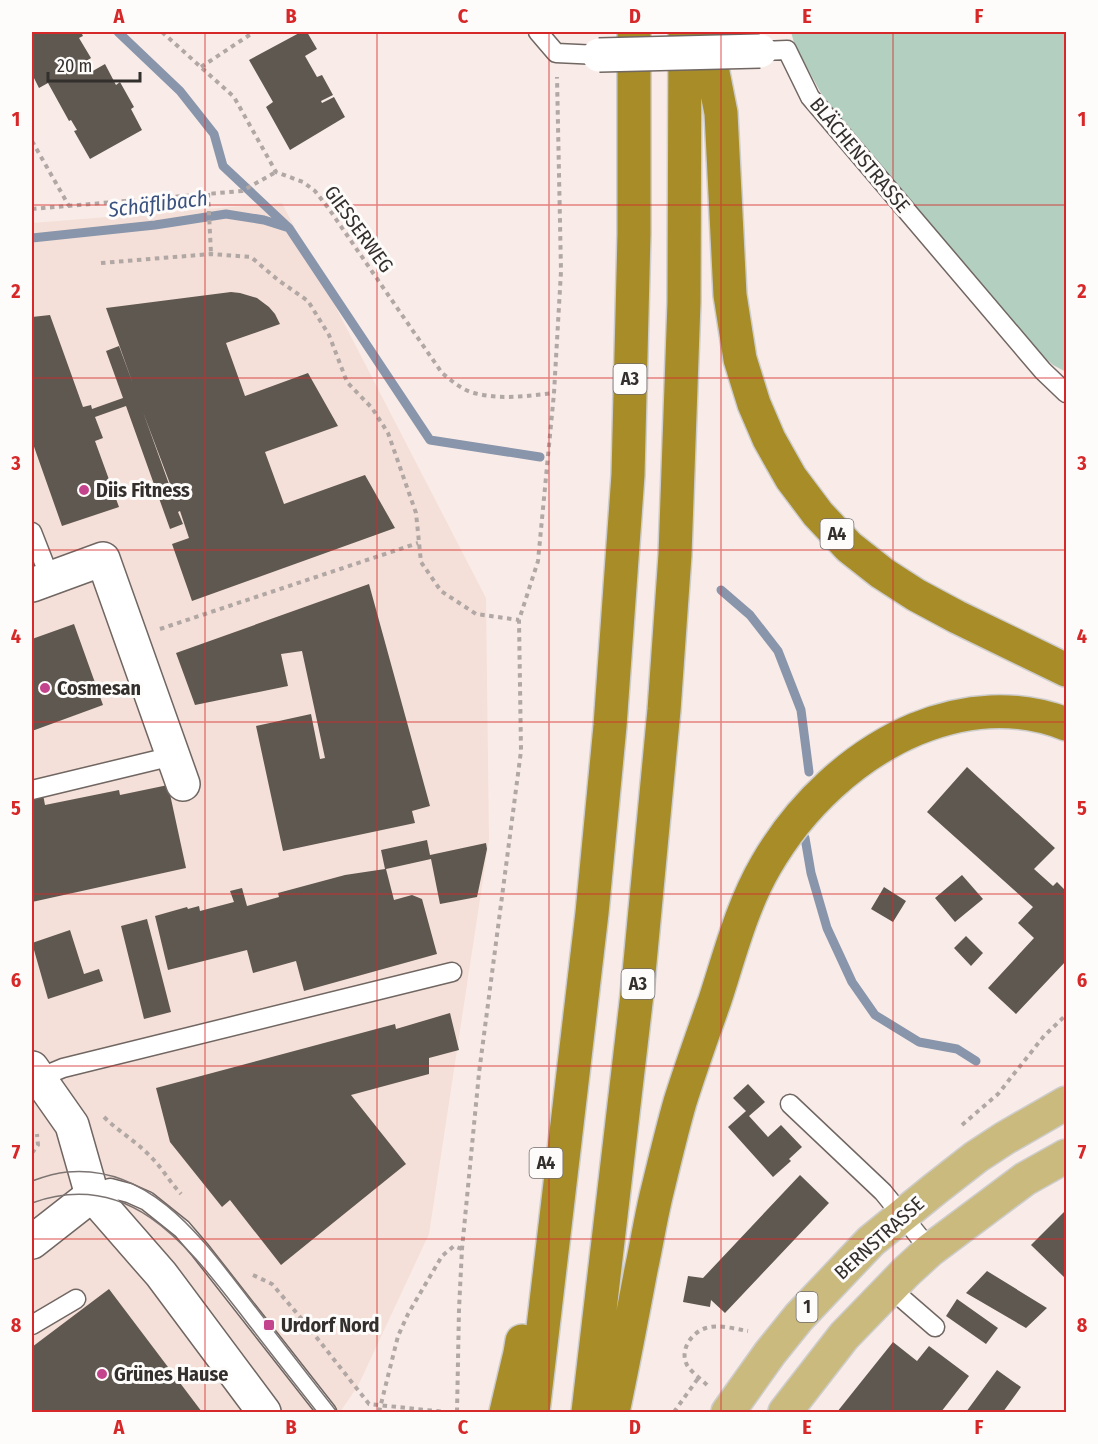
<svg xmlns="http://www.w3.org/2000/svg" width="1098" height="1444" font-family="'Fira Sans Condensed',sans-serif">
	<rect width="100%" height="100%" fill="#f9ece8"/>
	<path fill="#f4e0d8" d="M282,203L486,598L489,840L429,1234L358,1386L340,1412H32V223Z"/>
	<path fill="#b2cfbf" d="M791,32H1066V372L1053,365L1041,354L827,104L795,46Z"/>
	<g fill="none" stroke-linecap="round" stroke-linejoin="round">
		<path stroke="#8995ab" stroke-width="9" d="M118,32L180,91L214,134L223,166L289,228L430,440L540,457
			M32,238L155,225L226,214L264,220L286,227
			M721,590L750,615L778,651L801,710L809,772
			M805,838L811,873L827,928L852,982L875,1015L919,1042L957,1049L976,1061"/>
	</g>
	<path fill="#5f5850" fill-rule="evenodd" d="M32,32H81L83,36L79,38L91,58L85,62L91,72L105,64L116,85L120,82L134,107L131,109L142,130L90,159L74,131L77,130L71,120L69,121L48,83L39,88L32,74Z
		M301,32H307L317,49L305,56L317,77L322,75L333,95L321,101L322,103L334,97L345,117L290,150L266,107L273,102L249,60Z
		M231,292L240,293L257,298L269,307L275,314L280,324L226,343L245,396L308,373L338,426L265,452L284,504L365,475L395,528L192,601L172,544L189,538L180,511L178,512L183,524L170,529L126,406L95,417L103,438L95,441L119,507L62,526L32,441V317L50,315L83,407L91,405L92,409L123,398L106,351L119,346L133,384L106,308ZM143,412L175,497L174,498Z
		M369,584L430,806L412,811L415,823L283,851L256,726L311,714L320,759L325,758L302,651L281,654L288,686L195,705L176,653Z
		M74,624L103,705L32,731V639Z
		M967,767L1055,848L1034,869L1053,886L1057,882L1066,891V961L1016,1014L988,988L1034,938L1018,923L1033,907L927,812Z
		M168,785L186,868L32,902V791L42,789L45,805L119,790L120,795Z
		M427,840L430,855L486,843L487,849L477,897L440,904L431,859L386,869L394,900L412,895L422,899L437,954L304,991L296,961L253,973L247,950L168,970L155,916L187,907L188,909L199,906L200,911L234,902L230,891L242,888L247,906L279,897L278,893L345,875L385,869L381,850Z
		M962,875L983,899L955,922L935,898Z
		M884,887L906,901L893,922L871,909Z
		M147,919L171,1012L144,1019L121,926Z
		M70,930L84,974L99,969L103,981L48,999L32,943Z
		M966,936L983,953L971,966L954,948Z
		M450,1013L459,1050L429,1058V1074L351,1095L406,1164L281,1265L230,1200L222,1207L170,1142L156,1088L395,1024L396,1029Z
		M748,1084L765,1102L749,1116L768,1137L781,1125L802,1147L789,1159L791,1161L773,1177L728,1127L746,1111L733,1098Z
		M800,1175L829,1203L725,1313L711,1300L710,1307L683,1302L688,1276L703,1278Z
		M1066,1210V1279L1031,1245Z
		M987,1271L1047,1308L1026,1328L966,1293Z
		M109,1289L202,1412H32V1347Z
		M957,1299L998,1328L986,1344L946,1316Z
		M893,1342L917,1361L929,1346L969,1376L941,1412H837Z
		M997,1370L1021,1387L1003,1412H966Z"/>
	<g fill="none" stroke-linecap="round" stroke-linejoin="round">
		<g stroke="#706662" stroke-width="21">
			<path id="service" d="M538,32L556,53L599,55
				M760,51L787,50L810,97L1043,371L1066,393
				M32,532L50,578
				M32,790L173,756
				M39,1078L63,1068L452,972
				M790,1104L883,1192L930,1250
				M92,1195L110,1188L129,1193L147,1201L182,1229L200,1250L327,1412
				M890,1288L935,1327
				M32,1325L76,1299"/>
		</g>
		<g stroke="#706662" stroke-width="36">
			<path id="minor" d="M32,585L103,559L183,784
				M32,1242L92,1195"/>
		</g>
		<g stroke="#706662" stroke-width="36">
			<path id="secondary" d="M32,1068L72,1125L92,1195L161,1274L264,1412"/>
		</g>
		<g stroke="#cecdcd" stroke-width="36">
			<path id="primary" d="M728,1412L770,1353L799,1317L871,1241L935,1189L976,1157L1005,1138L1066,1103
				M785,1412L844,1336L906,1272L930,1250L1025,1179L1066,1156"/>
		</g>
		<g stroke="#cecdcd" stroke-width="36">
			<path id="motorway" d="M705,32L721,113L730,295L740,359L754,404L769,439L791,478L818,514L849,547L882,573L916,595L957,617L1066,670
				M506,1412L520,1353L522,1341
				M533,1412L592,913L610,726L628,475L634,234V32
				M588,1412L637,994L664,710L675,555L684,302L685,32
				M613,1412C623,1365 632,1318 641,1270C647,1243 651,1215 658,1188C665,1159 672,1130 680,1102C691,1067 703,1034 715,1000C730,954 742,906 766,865C800,806 854,755 916,729C965,709 1017,705 1066,724"/>
		</g>
		<path stroke="#b1a7a4" stroke-width="4" stroke-dasharray="4.5 4.5" stroke-linecap="butt" d="M162,32L234,97L276,172L303,182L315,191L329,209L442,373C452,381 462,390 474,393C500,400 528,396 554,393
			M201,67L254,32
			M32,141L69,206
			M208,193L211,254
			M32,209L242,191L276,172
			M101,263L211,254L251,257L278,280L308,301L329,335L347,382L372,408L388,433L416,513L421,562L441,591L476,614L519,620
			M160,629L418,543
			M104,1117C119,1132 136,1141 151,1157C162,1168 170,1182 181,1194
			M962,1125L998,1094L1044,1036L1066,1015
			M32,1153L38,1145L37,1134
			M253,1275L272,1284L306,1324L369,1404L445,1412
			M707,1385C701,1379 691,1372 687,1365C679,1350 692,1332 706,1328C719,1324 735,1329 748,1331
			M379,1412L398,1336L408,1314L442,1256L454,1246L462,1249
			M457,1412L459,1309L462,1249L479,1073L521,751L519,620L538,561L554,393L561,271L557,77
			M674,1412L699,1377"/>
		<use href="#service" stroke="#fff" stroke-width="18"/>
		<use href="#minor" stroke="#fff" stroke-width="33"/>
		<use href="#secondary" stroke="#fff" stroke-width="33"/>
		<use href="#primary" stroke="#caba7e" stroke-width="33"/>
		<use href="#motorway" stroke="#a78c28" stroke-width="33"/>
		<path stroke="#7c7472" stroke-width="1.5" d="M32,1181C43,1177 55,1173 67,1172C150,1164 202,1238 247,1296C277,1335 307,1374 337,1412
			M32,1203C129,1168 186,1244 239,1312C265,1346 291,1379 317,1412"/>
		<g stroke="#706662" stroke-width="36" stroke-linecap="butt">
			<path id="minor-bridge" d="M599,55L760,51"/>
		</g>
		<use href="#minor-bridge" stroke="#fff" stroke-width="33"/>
	</g>
	<path fill="none" stroke="#d62828" stroke-width="1.5" stroke-opacity="0.55" d="M205,32V1412M377,32V1412M549,32V1412M721,32V1412M893,32V1412M32,205H1066M32,378H1066M32,550H1066M32,722H1066M32,894H1066M32,1066H1066M32,1239H1066"/>
	<g fill="#c4438d" stroke="#fefcfb" stroke-width="2">
		<circle cx="84" cy="490" r="6"/>
		<circle cx="45" cy="688" r="6"/>
		<rect x="263" y="1319" width="12" height="12" rx="3"/>
		<circle cx="102" cy="1374" r="6"/>
	</g>
	<g text-anchor="middle" stroke-width="6" stroke-linejoin="round" paint-order="stroke">
		<g fill="#fefcfb" stroke="#706c6b" stroke-width="1.5">
			<rect x="613.5" y="364" width="33" height="30" rx="4.5"/>
			<rect x="820.5" y="519" width="33" height="30" rx="4.5"/>
			<rect x="621.5" y="969" width="33" height="30" rx="4.5"/>
			<rect x="529.5" y="1148" width="33" height="30" rx="4.5"/>
			<rect x="796.5" y="1292" width="21" height="30" rx="4.5"/>
		</g>
		<g font-size="18" font-weight="bold" fill="#332f2d">
			<text x="630" y="385">A3</text>
			<text x="837" y="540">A4</text>
			<text x="638" y="990">A3</text>
			<text x="546" y="1169">A4</text>
			<text x="807" y="1313">1</text>
		</g>
		<g font-size="20" fill="#332f2d" stroke="#fefcfb">
			<text transform="translate(860 155) rotate(50)" y="7">BLÄCHENSTRASSE</text>
			<text transform="translate(359 229) rotate(54)" y="7">GIESSERWEG</text>
			<text transform="translate(879 1238) rotate(-42)" y="7">BERNSTRASSE</text>
		</g>
		<g font-size="20" font-weight="bold" fill="#332f2d" stroke="#fefcfb" text-anchor="start">
			<text x="96" y="497">Diis Fitness</text>
			<text x="57" y="695">Cosmesan</text>
			<text x="281" y="1332">Urdorf Nord</text>
			<text x="114" y="1381">Grünes Hause</text>
		</g>
		<g font-size="21" font-style="italic" fill="#39517e" stroke="#fefcfb">
			<text transform="translate(158 204) rotate(-7)" y="7">Schäflibach</text>
		</g>
	</g>
	<rect width="1098" height="1444" fill="none" stroke="#fefcfb" stroke-width="66"/>
	<path d="M48 72v9h92v-9" fill="none" stroke="#332f2d" stroke-width="3"/>
	<text x="57" y="72" font-size="18" fill="#332f2d" stroke="#fefcfb" stroke-width="4.5" paint-order="stroke">20 m</text>
	<rect x="33" y="33" width="1032" height="1378" fill="none" stroke="#d62828" stroke-width="2"/>
	<g font-size="20" text-anchor="middle" font-weight="bold" fill="#d62828">
		<text x="119" y="23">A</text>
		<text x="291" y="23">B</text>
		<text x="463" y="23">C</text>
		<text x="635" y="23">D</text>
		<text x="807" y="23">E</text>
		<text x="979" y="23">F</text>
		<text x="16" y="126">1</text>
		<text x="1082" y="126">1</text>
		<text x="16" y="298">2</text>
		<text x="1082" y="298">2</text>
		<text x="16" y="470">3</text>
		<text x="1082" y="470">3</text>
		<text x="16" y="643">4</text>
		<text x="1082" y="643">4</text>
		<text x="16" y="815">5</text>
		<text x="1082" y="815">5</text>
		<text x="16" y="987">6</text>
		<text x="1082" y="987">6</text>
		<text x="16" y="1159">7</text>
		<text x="1082" y="1159">7</text>
		<text x="16" y="1332">8</text>
		<text x="1082" y="1332">8</text>
		<text x="119" y="1434">A</text>
		<text x="291" y="1434">B</text>
		<text x="463" y="1434">C</text>
		<text x="635" y="1434">D</text>
		<text x="807" y="1434">E</text>
		<text x="979" y="1434">F</text>
	</g>
</svg>
